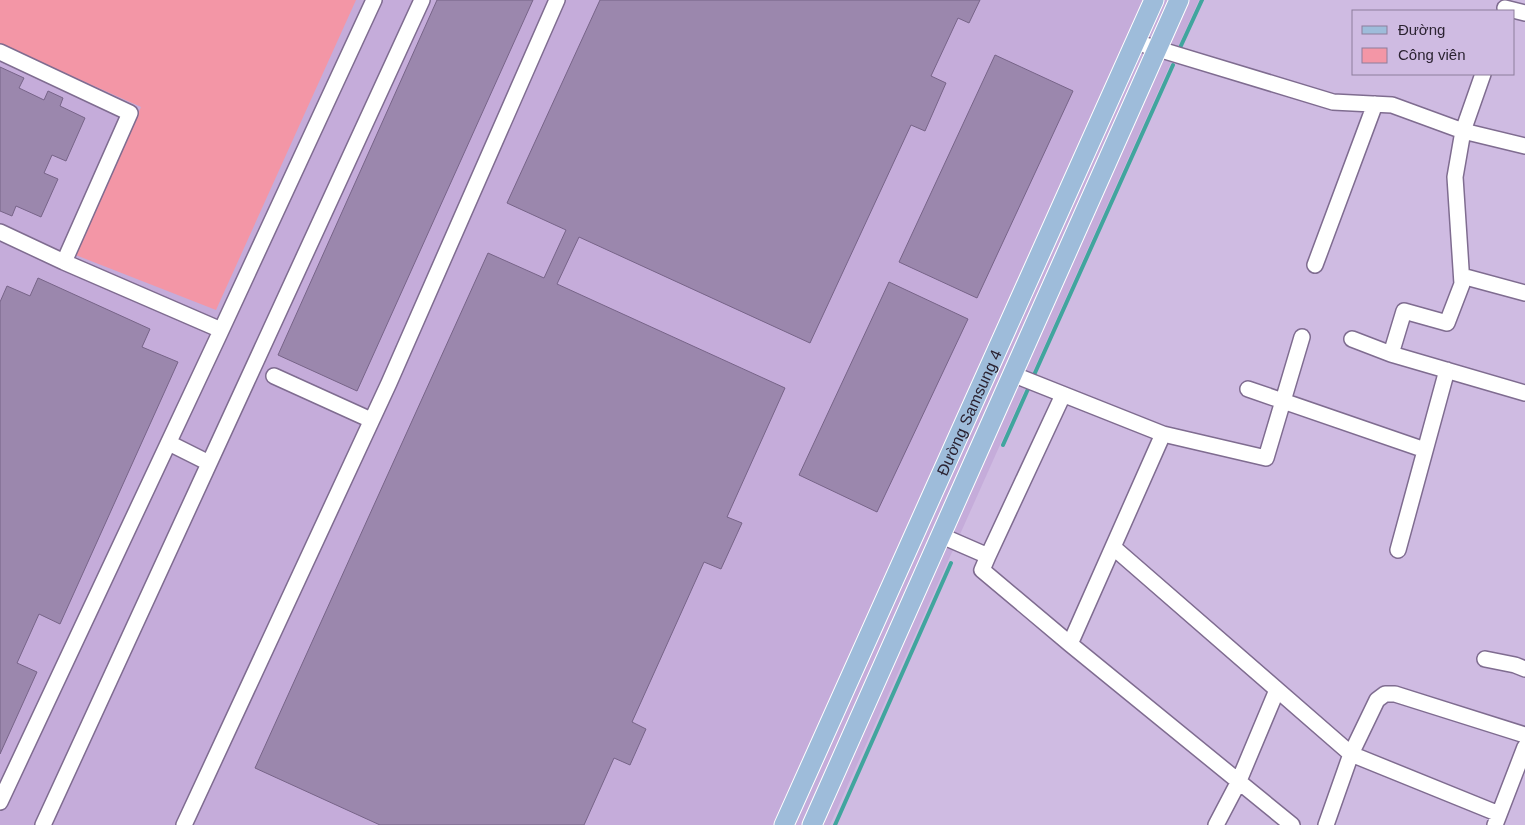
<svg xmlns="http://www.w3.org/2000/svg" width="1525" height="825" font-family="Arial,sans-serif">
	<rect width="100%" height="100%" fill="#cfbbe2"/>
	<path fill="#c5acda" d="M0,0H1199L830,825H0Z"/>
	<path fill="#f396a6" d="M0,0H356L216,310L73,254L141,107L0,44Z"/>
	<g fill="none" stroke-linecap="round" stroke-linejoin="round">
		<path stroke="#41a59e" stroke-width="4" d="M1179,50L1202,0
			M1034,375L1173,65
			M1003,445L1028,389
			M835,825L951,563"/>
	</g>
	<path fill="#9b87ad" stroke="#776488" d="M437,0H533L357,391L278,355Z
		M600,0H980L969,23L958,18L931,76L946,83L925,131L911,125L810,343L579,237L557,284L785,388L727,517L742,523L721,569L704,562L632,722L646,729L630,765L614,758L584,825H380L255,768L488,253L544,278L566,230L507,203Z
		M995,55L1073,91L977,298L899,262Z
		M0,67L24,78L19,88L44,100L48,91L63,98L60,106L85,118L66,161L52,155L44,173L58,179L41,217L16,206L12,216L0,211Z
		M38,278L150,329L142,347L178,362L60,624L39,614L17,663L37,672L0,754V302L7,286L30,296Z
		M889,282L968,319L877,512L799,475Z"/>
	<g fill="none" stroke-linecap="round" stroke-linejoin="round">
		<g stroke="#7f6c90" stroke-width="18">
			<path id="minor" d="M1505,8L1525,13
				M1135,42L1333,102L1392,105L1463,131L1525,146
				M0,52L130,113L64,262
				M1483,74L1463,131L1455,177L1462,284L1447,323L1404,311L1391,354L1525,393
				M0,232L64,262L221,330
				M1315,265L1375,104
				M1462,276L1525,293
				M1352,339L1391,354
				M1012,374L1163,434L1070,644
				M274,376L371,420
				M1248,389L1425,450
				M1163,434L1266,458L1302,337
				M169,443L209,463
				M942,536L988,556L982,570L1070,644L1292,825
				M1113,547L1351,754L1499,814
				M1398,550L1447,370
				M988,556L1063,395
				M1485,659L1515,665L1525,669
				M0,802L219,335L374,0
				M43,825L422,0
				M184,825L389,383L557,0
				M1216,825L1238,783L1277,690
				M1326,825L1351,754L1377,700L1385,694H1395L1525,735
				M1495,825L1525,747"/>
		</g>
		<g stroke="#fff" stroke-width="21">
			<g id="major">
				<path id="s1" d="M784,825L1154,0"/>
				<path d="M812,825C935,550 1056,275 1179,0"/>
			</g>
		</g>
		<use href="#minor" stroke="#fff" stroke-width="15"/>
		<use href="#major" stroke="#9ebcda" stroke-width="19"/>
	</g>
	<g text-anchor="middle" stroke-width="4" stroke-linejoin="round" paint-order="stroke">
		<g font-size="16" fill="#2b2332" stroke="#cfbbe2">
			<text dy="6" stroke="none"><textPath href="#s1" startOffset="452">Đường Samsung 4</textPath></text>
		</g>
	</g>
	<rect x="1352" y="10" width="162" height="65" fill="#cfbbe2" stroke="#8d7e9c"/>
	<rect x="1362" y="26" width="25" height="8" fill="#9ebcda" stroke="#8d7e9c"/>
	<text x="1398" y="35" font-size="15" fill="#2b2332">Đường</text>
	<rect x="1362" y="48" width="25" height="15" fill="#f396a6" stroke="#8d7e9c"/>
	<text x="1398" y="60" font-size="15" fill="#2b2332">Công viên</text>
</svg>
